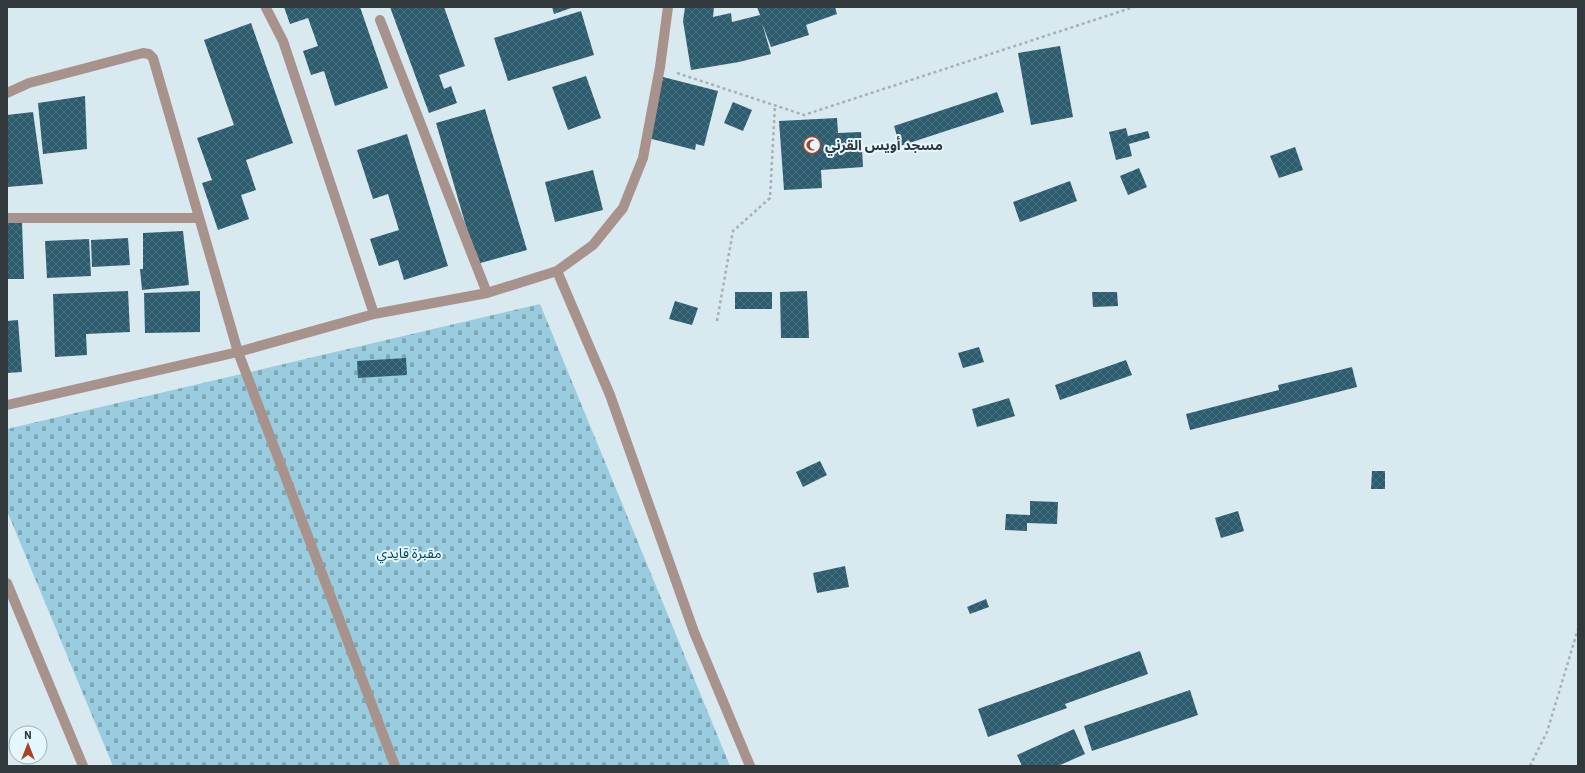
<svg xmlns="http://www.w3.org/2000/svg" width="1585" height="773" font-family="Barlow,'Noto Sans Arabic',sans-serif">
	<defs>
		<pattern id="cemetery-stones" width="16" height="16" patternUnits="userSpaceOnUse"><rect width="16" height="16" fill="#9accdf"/><path d="M2 7V4a2 2 0 0 1 4 0v3zM10 15v-3a2 2 0 0 1 4 0v3z" fill="#7ea7b6"/></pattern>
		<pattern id="building-cross-hatch" width="8" height="8" patternUnits="userSpaceOnUse"><rect width="8" height="8" fill="#2c5c6d"/><path d="M0 0l8 8M0 8l8-8" fill="none" stroke="#4a717e"/></pattern>
	</defs>
	<rect width="100%" height="100%" fill="#d8e9f0"/>
	<path fill="url(#cemetery-stones)" d="M540,304L730,766H113L7,511V429Z"/>
	<path fill="url(#building-cross-hatch)" d="M284,7H360L388,88L335,106L324,71L311,75L303,51L318,46L308,18L290,24Z
		M390,7H444L465,66L439,75L444,89L451,86L457,103L429,113Z
		M552,7H574L554,14Z
		M685,7H714L713,17L731,13L732,22L760,15L757,7H835L837,14L806,25L809,35L771,47L762,23L771,54L739,62L691,70L683,21Z
		M581,11L594,55L508,81L494,38Z
		M251,23L293,143L246,160L256,190L241,195L249,219L218,230L202,183L212,180L197,138L234,125L204,40Z
		M1060,46L1073,117L1031,125L1018,53Z
		M586,76L601,118L568,130L552,87Z
		M663,77L718,91L704,146L696,144L695,150L648,138Z
		M997,92L1004,112L900,146L894,126Z
		M85,96L87,149L43,154L38,103Z
		M733,102L752,110L743,131L724,123Z
		M485,109L527,250L477,264L436,123Z
		M33,112L43,184L7,187V115Z
		M837,118L838,133L861,132L863,167L821,170L822,188L784,190L779,121Z
		M1126,128L1128,136L1148,131L1150,138L1129,144L1132,156L1116,160L1109,132Z
		M407,134L448,266L404,280L398,260L379,266L370,239L399,230L388,194L373,199L357,150Z
		M1295,147L1303,170L1279,178L1270,156Z
		M1139,168L1147,187L1128,195L1120,176Z
		M593,170L603,210L555,222L545,182Z
		M1070,181L1077,201L1020,222L1013,202Z
		M22,222L24,279H7V223Z
		M183,231L189,285L142,290L140,269H143V233Z
		M128,238L130,265L92,267L91,240Z
		M89,239L91,276L47,278L45,241Z
		M128,291L130,332L86,334L87,355L55,357L53,294Z
		M200,291V332L145,333L144,293Z
		M807,291L809,338H781L780,292Z
		M735,292H772V309H735Z
		M1092,292H1117L1118,306L1093,307Z
		M675,301L698,308L692,325L669,319Z
		M18,320L22,372L7,373V321Z
		M979,347L984,362L963,368L958,353Z
		M406,358L407,375L358,378L357,361Z
		M1126,360L1132,375L1060,400L1055,385Z
		M1352,367L1357,387L1190,430L1186,414L1279,390L1278,385Z
		M1009,398L1015,416L977,427L972,409Z
		M820,461L827,475L803,487L796,472Z
		M1372,471H1385V489H1371Z
		M1030,501L1058,502L1057,524L1027,523V531L1005,530L1006,514L1030,515Z
		M1238,511L1244,531L1221,538L1215,518Z
		M845,566L849,587L817,593L813,573Z
		M986,599L989,607L970,614L967,607Z
		M1140,651L1148,674L1065,704L1067,708L988,737L978,709Z
		M1190,690L1198,715L1092,751L1084,726Z
		M1074,729L1085,754L1058,766H1022L1017,755Z"/>
	<g fill="none" stroke-linecap="round" stroke-linejoin="round">
		<path stroke="#a4b1b7" stroke-width="2.5" stroke-dasharray="3 3" stroke-linecap="butt" d="M677,73L804,115L1134,7
			M717,321L733,231L770,198L775,105
			M1530,766L1547,732L1578,629"/>
		<path stroke="#a7928c" stroke-width="10" d="M266,8L283,41L374,314
			M380,20L487,293
			M7,93L29,83L143,53L149,54L153,58L238,352L395,766
			M7,218H199
			M557,271L610,395L694,632L750,766
			M7,405L238,352L374,314L487,293L557,271L593,245L623,208L643,158L660,67L668,7
			M7,583L83,766"/>
	</g>
	<defs>
		<g id="mosque-ring" transform="scale(0.9)"><circle r="9.5" fill="#e5f7fe" stroke="#ab4224" stroke-width="1.5"/><path d="M3.5-4.9A6 6 0 1 0 3.5 4.9A5 5 0 1 1 3.5-4.9Z" fill="#ab4224"/></g>
	</defs>
	<g fill-rule="evenodd">
		<use href="#mosque-ring" x="812" y="145"/>
	</g>
	<g text-anchor="middle" stroke-width="4" stroke-linejoin="round" paint-order="stroke">
		<g font-size="14" font-weight="bold" fill="#32393c" stroke="#e5f7fe" text-anchor="start">
			<text x="825" y="150">مسجد أويس القرني</text>
		</g>
		<g font-size="14" fill="#054c60" stroke="#e5f7fe">
			<text x="409" y="558">مقبرة قايدي</text>
		</g>
	</g>
	<rect width="1585" height="773" fill="none" stroke="#32393c" stroke-width="16"/>
	<g transform="translate(28 745)"><circle r="19" fill="#e5f7fe" stroke="#9dabb0"/>
	<path d="M0-3L7 15L0 10L-7 15Z" fill="#ab4224"/>
	<text y="-6" font-size="11" font-weight="bold" text-anchor="middle" fill="#32393c">N</text>
	</g>
</svg>
